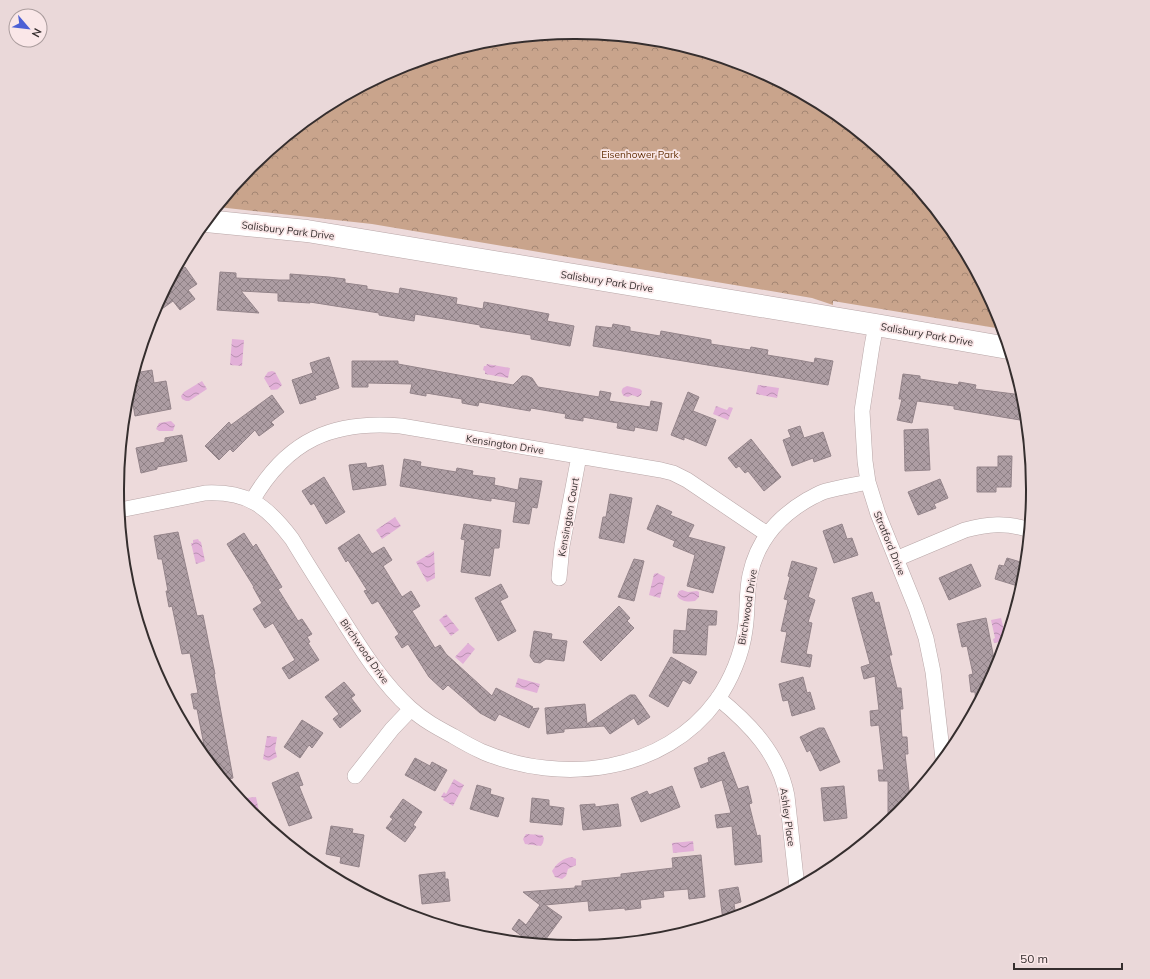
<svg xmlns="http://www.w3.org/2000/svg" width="1150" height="979" font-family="Mulish,sans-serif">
	<defs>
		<pattern id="forest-crowns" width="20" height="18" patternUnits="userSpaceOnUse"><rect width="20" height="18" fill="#c9a48c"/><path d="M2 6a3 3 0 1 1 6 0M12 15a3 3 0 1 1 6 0" fill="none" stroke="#a48673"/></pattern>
		<pattern id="water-waves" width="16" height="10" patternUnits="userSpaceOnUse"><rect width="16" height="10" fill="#e2b0d8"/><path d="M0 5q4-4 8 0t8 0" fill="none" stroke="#b890b0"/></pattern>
		<pattern id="building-cross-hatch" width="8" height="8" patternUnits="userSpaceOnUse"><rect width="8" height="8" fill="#ad9da3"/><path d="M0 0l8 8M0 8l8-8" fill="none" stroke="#8e8085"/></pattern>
	</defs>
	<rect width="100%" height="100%" fill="#eddadb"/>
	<path fill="url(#forest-crowns)" d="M575,32L664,41L750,67L829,109L899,166L956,236L998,315L1002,329L833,301V305L812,298L372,224L218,207L252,166L321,109L400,67L486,41Z"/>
	<path fill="url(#water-waves)" d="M232,339L244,340L242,366L230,365Z
		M487,364L510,368L508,378L485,374V371L483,370L484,366H486Z
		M272,371L275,372L282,385C276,391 279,389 271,390L264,378L268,372Z
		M202,381L207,389L189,401H186L182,399L181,396L184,392Z
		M758,385L779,388L777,398L756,394Z
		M627,386L640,389L642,391L641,395L638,397L632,395L628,397L624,396C621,393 621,391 623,388Z
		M716,406L727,410L729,407L733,408L728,420L713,414Z
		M171,421L175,425L173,431H159L156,429L159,423Z
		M395,517L401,526L382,539L376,530Z
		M198,539L199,541L201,542L205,561L196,564L191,543H193V540Z
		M434,551L435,578L427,582L416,562Z
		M657,573L665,577L660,598L649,595L654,574Z
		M682,590L688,592L697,591L699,592V597L695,601C689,602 681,602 677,596L679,591Z
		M446,614L459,630L451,636L439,620Z
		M1001,618L1006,638L1005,641L994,643L993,639L995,638L991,620Z
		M468,643L475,649L463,664L455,657Z
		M518,678L540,684L537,693L515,687Z
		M267,736L277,737L275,749L277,757L269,761L263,759Z
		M454,779L464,785L453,806L443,800L444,798L441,797L444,792L446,794Z
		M256,797L260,816L256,817L248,809L246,798Z
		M526,834L542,835L544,838L543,843L541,846L525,844L523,839Z
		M693,841L694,851L673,853L672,843Z
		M572,857L576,859V865L568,869L566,876L562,879L555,877L552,871C557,863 563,858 572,857Z"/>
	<path fill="url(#building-cross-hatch)" stroke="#94848a" d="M185,267L197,284L188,290L195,299L180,310L173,301L152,316L172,277Z
		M220,272L236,273V278L279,280H290V274L329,277L345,279V283L367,286V289L399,294L400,288L457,298L456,304L483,309L484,302L549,314L547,321L574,326L570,346L531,339V335L480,327V325L415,314L414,321L379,315V313L310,302V303L278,301V293L241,291L259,313L217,310Z
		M613,324L630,327V331L660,336L661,331L711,340V344L750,350L751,347L768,350L767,355L798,360L814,363L815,358L833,361L828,385L593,346L596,326L612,328Z
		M329,357L339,388L315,396L316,399L300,404L292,380L313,373L310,363Z
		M352,361H398V364L513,385L522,376H527L532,378L538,387L599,397L600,391L611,393L609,401L650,407L651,401L662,403L657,431L635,427L634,431L617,428L618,423L583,417V421L565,418L566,414L531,408L530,411L479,402L478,406L462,403V399L426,393V396L410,393L412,384L368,383V387H352Z
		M152,370L154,383L166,381L171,409L135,416L132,398L127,399L135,373Z
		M903,374L920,376V379L958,385L959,382L976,385L975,389L1022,395L1026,421L954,409V406L917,401L912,423L897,420L902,399H899Z
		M688,392L699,397L693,411L716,420L706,446L684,437V440L671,435Z
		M272,395L284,412L271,422L274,425L259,436L255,430L233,452L230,449L219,460L205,446L229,422L231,425Z
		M800,426L804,438L823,432L831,456L814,462L813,458L792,466L783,440L791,437L788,430Z
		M928,429L930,470L905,471L904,430Z
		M182,435L187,461L157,467V469L141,473L136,448L165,442V438Z
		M751,439L781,477L764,491L748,471L745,473L739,466L736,468L728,458Z
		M998,456H1012L1011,487H996V492H977V467H998Z
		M404,459L421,462L420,466L456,472L457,468L473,471L472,475L495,478L494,485L518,490L520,478L542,481L537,508L532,507L529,524L513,522L516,502L491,498V501L400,486Z
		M366,463L367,468L383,465L386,485L353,490L349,465Z
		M324,477L345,512L326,524L314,503L311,505L302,491Z
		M940,479L948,498L934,504L936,508L918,515L908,492Z
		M610,494L632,498L624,543L599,538L603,517H606Z
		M657,505L672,512L670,515L694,525L688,537L725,547L713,593L687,586L695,555L673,546L675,541L647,529Z
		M464,524L501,530L499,548H494L490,576L461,572L465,540L461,539Z
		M842,524L847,539L852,538L858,555L834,563L823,531Z
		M178,532L197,616L203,615L215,674H214L233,778L224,780L203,754L201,746L204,745L197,709H194L191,694L198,693L190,653L182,654L172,606L169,607L166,591H168L162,559H158L154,536Z
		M244,533L253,547L256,544L282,587L278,589L298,621L302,619L312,634L307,637L310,642L308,643L319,660L289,679L282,668L295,660L273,623L265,628L253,609L262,603L253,587H254L227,544Z
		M359,534L372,554L384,547L392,560L383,566L402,597L411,591L420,606L412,611L435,648L440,645L446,654L492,696L496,688L533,707L531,709L539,708L529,728L499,714L495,721L480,713L448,685L443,690L429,677L408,644L402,648L395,637L399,634L378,601L372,604L364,591L367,590L348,560L346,562L338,548Z
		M1007,558L1024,563L1022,568H1025L1024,579L1021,587L995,579L999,565L1004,566Z
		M634,559L644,561L634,601L618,597Z
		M792,561L817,568L808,597L815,600L808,622L812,623L806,654L812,655L810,667L781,662L787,632L781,631L788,600L784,599L790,577L788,576Z
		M971,564L981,586L949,600L939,578Z
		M501,584L508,597L500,601L516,631L498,641L475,598Z
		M872,592L875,603L879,602L892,655H889L897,688H901L903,709H900L902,737H907L908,754H905L910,799L898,813L888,822V781H879L878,770H884L879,725L871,726L870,711L879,710L875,676L864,679L861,667L870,664L852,598Z
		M619,606L630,618L627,621L634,628L601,661L583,642Z
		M688,609L717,611L716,625H708L706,655L673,653L674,630L686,631Z
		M986,618L996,669L976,704L975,692H971L969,675L973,674L967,646L962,647L957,624Z
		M534,631L552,634L551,639L567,641L564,661L546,659L540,663L534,662L530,656Z
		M671,657L697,672L690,684L683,680L668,707L649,696Z
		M803,677L807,693L810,692L815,709L792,716L788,700L783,701L779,684Z
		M344,682L355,695L351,698L361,711L340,728L333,719L339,714L325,697Z
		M630,695H635L650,717L638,725L634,718L610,734L604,726L564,729V732L547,734L545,708L585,704L587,724Z
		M302,720L323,733L312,748L309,745L300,758L284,747Z
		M819,728H824L840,762L820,771L810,750L807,752L800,737Z
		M724,752L738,789L748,786L752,803L749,804L757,836L760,835L762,862L735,865L732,826L717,828L715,815L731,813L722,780L701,788L694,768L709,762L708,758Z
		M415,758L430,766L432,762L447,770L435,791L405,775Z
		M298,772L303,785L299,786L312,818L289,826L272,783Z
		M477,785L491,789L490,794L504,798L498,817L470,809Z
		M672,786L680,807L641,822L631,798L647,791L649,795Z
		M844,786L847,818L824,821L821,788Z
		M532,798L549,800V806L564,808L562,825L530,822Z
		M403,799L422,812L413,825L416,827L405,842L386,828L393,819L390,817Z
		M595,804V807L618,804L621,826L583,830L580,805Z
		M331,826L353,829L352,833L364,835L359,867L340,863L341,857L326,854Z
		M701,855L705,897L689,899L688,889L663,891L664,897L640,900L641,908L625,910V908L589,911L588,901L545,905L562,917L543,943L534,936L530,942L512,929L519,919L526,925L540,905L523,892L575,888V886H582V881L621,877V874L673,868L672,858Z
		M445,872V879H448L450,901L422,904L419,875Z
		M738,887L741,902L734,904L736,917L723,920L719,890Z"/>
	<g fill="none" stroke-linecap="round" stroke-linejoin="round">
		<g stroke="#b8a6a7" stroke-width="16">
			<path id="street" d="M876,325L872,346L862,411L865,461L868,482L878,514L916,608L926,638L933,672L943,759
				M252,501C287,440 333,420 401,426L661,470L673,473L687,480L767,534
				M120,510L205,493C248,491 267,506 292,539C307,564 323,589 339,614C360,647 381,682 410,708C423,720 438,728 453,736C463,742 472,747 483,752C562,785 664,773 717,700C731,680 742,654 745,630C748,612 746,593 750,575C757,541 778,517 807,500C813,497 819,493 826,491C840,487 854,485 868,482
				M896,559L965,530C987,524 1007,522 1029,530
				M559,578L562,546L579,456
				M718,698C750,724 779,754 787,796L797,887
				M355,776L392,729L411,709"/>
		</g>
		<g stroke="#b8a6a7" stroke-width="23">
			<path id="secondary" d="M206,221L307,231L876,325L1008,348"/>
		</g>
		<use href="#street" stroke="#fff" stroke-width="15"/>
		<use href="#secondary" stroke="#fff" stroke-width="22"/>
	</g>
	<g text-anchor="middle" stroke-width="3.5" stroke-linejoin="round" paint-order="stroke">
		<g font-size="10" fill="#633108" stroke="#fae7e8">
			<text x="640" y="158">Eisenhower Park</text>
		</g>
		<g font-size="10" fill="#352e2e" stroke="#fae7e8">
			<text transform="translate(288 230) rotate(7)" y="4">Salisbury Park Drive</text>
			<text transform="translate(607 281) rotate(9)" y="4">Salisbury Park Drive</text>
			<text transform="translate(927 334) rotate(10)" y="4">Salisbury Park Drive</text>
			<text transform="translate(505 444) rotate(9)" y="4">Kensington Drive</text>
			<text transform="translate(568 517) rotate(-80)" y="4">Kensington Court</text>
			<text transform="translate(890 543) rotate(68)" y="4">Stratford Drive</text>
			<text transform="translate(747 607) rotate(-81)" y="4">Birchwood Drive</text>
			<text transform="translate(365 651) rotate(55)" y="4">Birchwood Drive</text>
			<text transform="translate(788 817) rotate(82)" y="4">Ashley Place</text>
		</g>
	</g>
	<path d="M0 0H1150V979H0ZM574 39H576A450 450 0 0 1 1026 489V490A450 450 0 0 1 576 940H574A450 450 0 0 1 124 490V489A450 450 0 0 1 574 39Z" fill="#ead8d9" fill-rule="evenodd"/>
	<path fill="none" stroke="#352e2e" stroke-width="2" d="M574 39H576A450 450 0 0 1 1026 489V490A450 450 0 0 1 576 940H574A450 450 0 0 1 124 490V489A450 450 0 0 1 574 39Z"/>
	<g transform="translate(28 28) rotate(118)"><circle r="19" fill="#fae7e8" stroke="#ab9d9e"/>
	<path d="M0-3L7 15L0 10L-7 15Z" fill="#4c60d5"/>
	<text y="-6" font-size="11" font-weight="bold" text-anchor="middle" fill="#352e2e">N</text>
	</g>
	<path d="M1014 963v6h108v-6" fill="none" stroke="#352e2e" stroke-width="2"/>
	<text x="1020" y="963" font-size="12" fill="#352e2e" stroke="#fae7e8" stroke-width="3" paint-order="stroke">50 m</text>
</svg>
